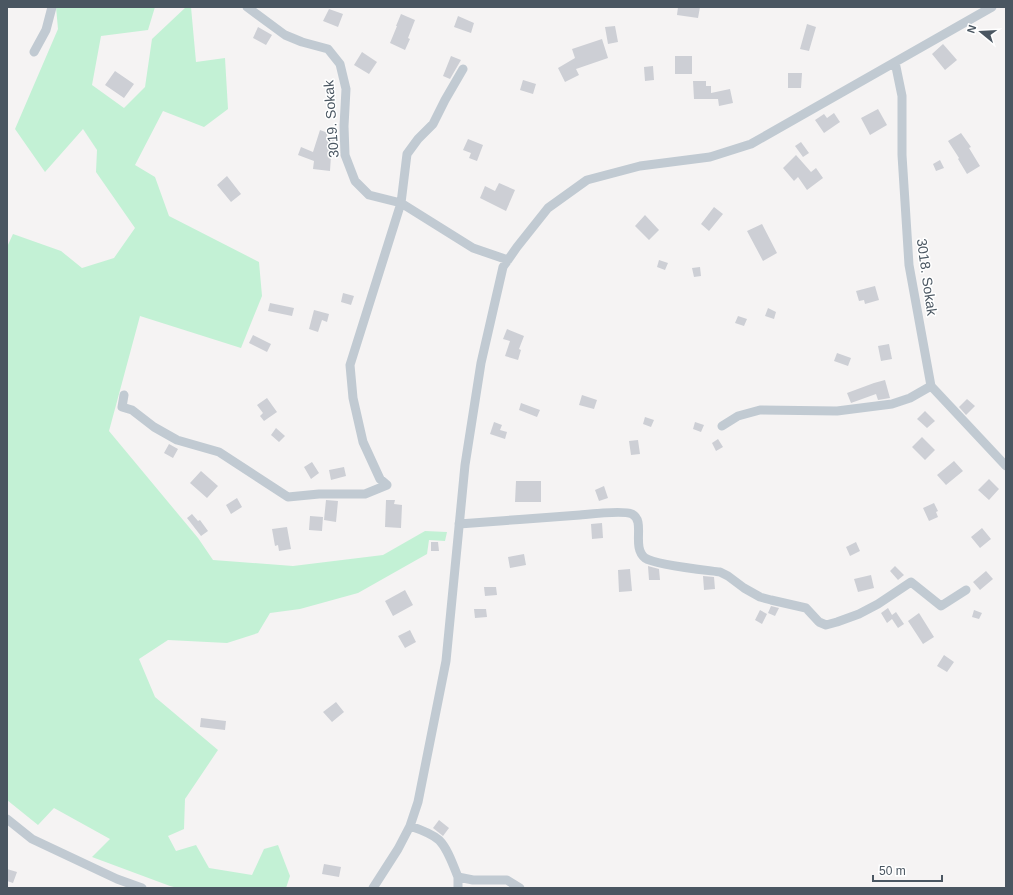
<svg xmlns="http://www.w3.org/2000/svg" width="1013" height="895" font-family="Arial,sans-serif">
	<rect width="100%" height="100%" fill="#f5f3f3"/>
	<path fill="#c3f1d5" d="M56,7H155L148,30L101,36L92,85L124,108L145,87L152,39L186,7H191L196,62L225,58L228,109L204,127L163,111L135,165L155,177L169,216L259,262L262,296L241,348L140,316L109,431L198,538L213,560L293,566L383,555L425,531L447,532L445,541L429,540L427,554L358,593L300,609L270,613L258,633L227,643L168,640L139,659L155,697L218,750L185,799L184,829L168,836L176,851L196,845L209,868L252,875L264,849L278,845L290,876L286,888H178L170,886L92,857L110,839L54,808L38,825L7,800V247L13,234L61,251L82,268L114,258L135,228L96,172L97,150L83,129L45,172L15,129L58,29Z"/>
	<path fill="#cdcfd5" d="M678,7H700L698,18L677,15Z
		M329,9L343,14L338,27L323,21Z
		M401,14L415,20L408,38L410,39L405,50L390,43L397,26H396Z
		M458,16L474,23L471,33L454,27Z
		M807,24L816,27L809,51L800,49Z
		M615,26L618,42L608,44L605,27Z
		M258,27L272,35L266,45L253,38Z
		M602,39L608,58L576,69L579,75L565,82L558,68L575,58L572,49Z
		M943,44L957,60L945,70L932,54Z
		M362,52L377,62L369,74L354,65Z
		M451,56L461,60L450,79L443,76Z
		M675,56H692V74H675Z
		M653,66L654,80L645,81L644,67Z
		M115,71L134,84L124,98L105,85Z
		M788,73H802L801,88H788Z
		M523,80L536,84L533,94L520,90Z
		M693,81H706V86H711V93L730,89L733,103L719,106L718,99H694Z
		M878,109L887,125L870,135L861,118Z
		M834,113L840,122L824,133L815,120L824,114L827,118Z
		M320,130L328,133L326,138L334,140L330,155H331L330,171L313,169L314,161L298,155L301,147L313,152Z
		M961,133L971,147L969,148L980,166L967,174L958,159L959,158L948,141Z
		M468,139L483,145L477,161L469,158L471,153L463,150Z
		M801,142L809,153L803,157L795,146Z
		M796,155L811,172L816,168L823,178L807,190L798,177L794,181L783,168Z
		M940,160L944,168L936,171L933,164Z
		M227,176L241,194L231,202L217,185Z
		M499,183L515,190L506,211L480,198L485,186L495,191Z
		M714,207L723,214L709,231L701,224Z
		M645,215L659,230L649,240L635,226Z
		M762,224L777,253L763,261L747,231Z
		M659,260L668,263L665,270L657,267Z
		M700,267L701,276L694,277L692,268Z
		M875,286L879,300L865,304L864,300L859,301L856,291Z
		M343,293L354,296L351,305L341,302Z
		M270,303L294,308L292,316L268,311Z
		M768,308L776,312L774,319L765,316Z
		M314,310L329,314L327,322L322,320L318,332L309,329Z
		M738,316L747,319L744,326L735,323Z
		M507,329L524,336L519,349L521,350L518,360L505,356L510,341L503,339Z
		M253,335L271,344L267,352L249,343Z
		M889,344L892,359L881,361L878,346Z
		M837,353L851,358L848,366L834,361Z
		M885,380L890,398L878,400L876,394L851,403L847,393L874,383Z
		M582,395L597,400L594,409L579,405Z
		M267,398L277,412L264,421L260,416L263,413L257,405Z
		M967,399L975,406L966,415L959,407Z
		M521,403L540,410L537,417L519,410Z
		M925,411L935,421L927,428L917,419Z
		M645,417L654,420L651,427L643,424Z
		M494,422L502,425L500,430L507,432L505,439L490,434Z
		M695,422L704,425L701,432L693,429Z
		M276,428L285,436L279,442L271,435Z
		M922,437L935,450L925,460L912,447Z
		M718,439L723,447L716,451L712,443Z
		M638,440L640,454L631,455L629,441Z
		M169,444L178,449L173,458L164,453Z
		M954,461L963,471L946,485L937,475Z
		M312,462L319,473L311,479L304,467Z
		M344,467L346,476L331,480L329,470Z
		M201,471L218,486L207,498L190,483Z
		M989,479L999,489L989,500L978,490Z
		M516,481H541V502H515Z
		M604,486L608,498L599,501L595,490Z
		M237,498L242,507L231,514L226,505Z
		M326,500L338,501L336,522L324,520Z
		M386,500H395L394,504L402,505L401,528L385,527Z
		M934,503L938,511L936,512L938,517L929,521L923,508Z
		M192,514L198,521L200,520L208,531L201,536L187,518Z
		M310,516L323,517L322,531L309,530Z
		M602,523L603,538L592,539L591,524Z
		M287,527L291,549L279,551L278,545L275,546L272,529Z
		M982,528L991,539L980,548L971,537Z
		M431,542H438L439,551H431Z
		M856,542L860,551L850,556L846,547Z
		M524,554L526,565L510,568L508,557Z
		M648,566L659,569L660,580H649Z
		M895,566L904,575L898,580L890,571Z
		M630,569L632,591L619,592L618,570Z
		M986,571L993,579L980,590L973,582Z
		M871,575L874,588L858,592L854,579Z
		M703,576L714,577L715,589L704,590Z
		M484,587H496L497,595L485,596Z
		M405,590L413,605L393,616L385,601Z
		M771,606L779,608L775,616L768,613Z
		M888,608L892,615L896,612L904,624L898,628L892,619L887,623L881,613Z
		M474,609H486L487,617L475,618Z
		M760,610L767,614L762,624L755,620Z
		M974,610L982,613L979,619L972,617Z
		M919,613L934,637L923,644L908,621Z
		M410,630L416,642L405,648L398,636Z
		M944,655L954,662L947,672L937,666Z
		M336,702L344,712L332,722L323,712Z
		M201,718L226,721L225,730L200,727Z
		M439,820L449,828L443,836L433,828Z
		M324,864L341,867L339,877L322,874Z
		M7,869L17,872L13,883L7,881Z"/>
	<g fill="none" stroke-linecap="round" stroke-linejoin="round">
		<path stroke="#c1cad2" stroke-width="9" d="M247,7L285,35L302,42L328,49L340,64L346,89L344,126L345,155L355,181L369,195L401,203L473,248L508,260
			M34,52L46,30L52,7
			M895,62L902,96V155L909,265L931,386L1006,466
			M124,395L122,407L132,410L154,427L177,440L219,452L288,497L319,494H365L387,485L380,479L363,442L353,398L350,365L401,203L407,154L418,139L433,124L445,100L463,69
			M722,426L738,416L760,410L837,411L892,404L910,398L931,386
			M459,524C499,521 540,518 580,515C591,514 623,510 632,514C646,521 631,547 645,558C655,565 705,570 720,572L728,576L744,588L760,597L771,600L806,608L819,622L826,625L837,622L859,614L878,604L911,582L941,606L966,590
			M7,819L32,839L117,879L142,888
			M410,826C419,829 432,834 439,840C448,849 453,865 458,877L473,880H507L520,888
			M458,877V888
			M373,888L398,849L410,826L418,802L446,661L465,465L481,363L503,267L517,247L548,208L587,180L640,166L710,157L751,144L992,7"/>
	</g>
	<g text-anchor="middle" stroke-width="3" stroke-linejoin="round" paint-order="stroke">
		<g font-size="14" fill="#4a5661" stroke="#fff">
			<text transform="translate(331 119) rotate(-94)" y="5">3019. Sokak</text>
			<text transform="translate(927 277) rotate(82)" y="5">3018. Sokak</text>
		</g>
	</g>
	<rect width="1013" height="895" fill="none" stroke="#4a5661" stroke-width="16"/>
	<g transform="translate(981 32) rotate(288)" stroke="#ffffff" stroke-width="3" paint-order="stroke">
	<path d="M0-3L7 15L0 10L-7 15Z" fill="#4a5661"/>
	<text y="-6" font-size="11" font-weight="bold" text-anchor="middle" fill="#4a5661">N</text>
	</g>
	<path d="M873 875v6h69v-6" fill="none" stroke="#4a5661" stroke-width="2"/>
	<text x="879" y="875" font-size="12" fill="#4a5661" stroke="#ffffff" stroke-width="3" paint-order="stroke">50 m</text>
</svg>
